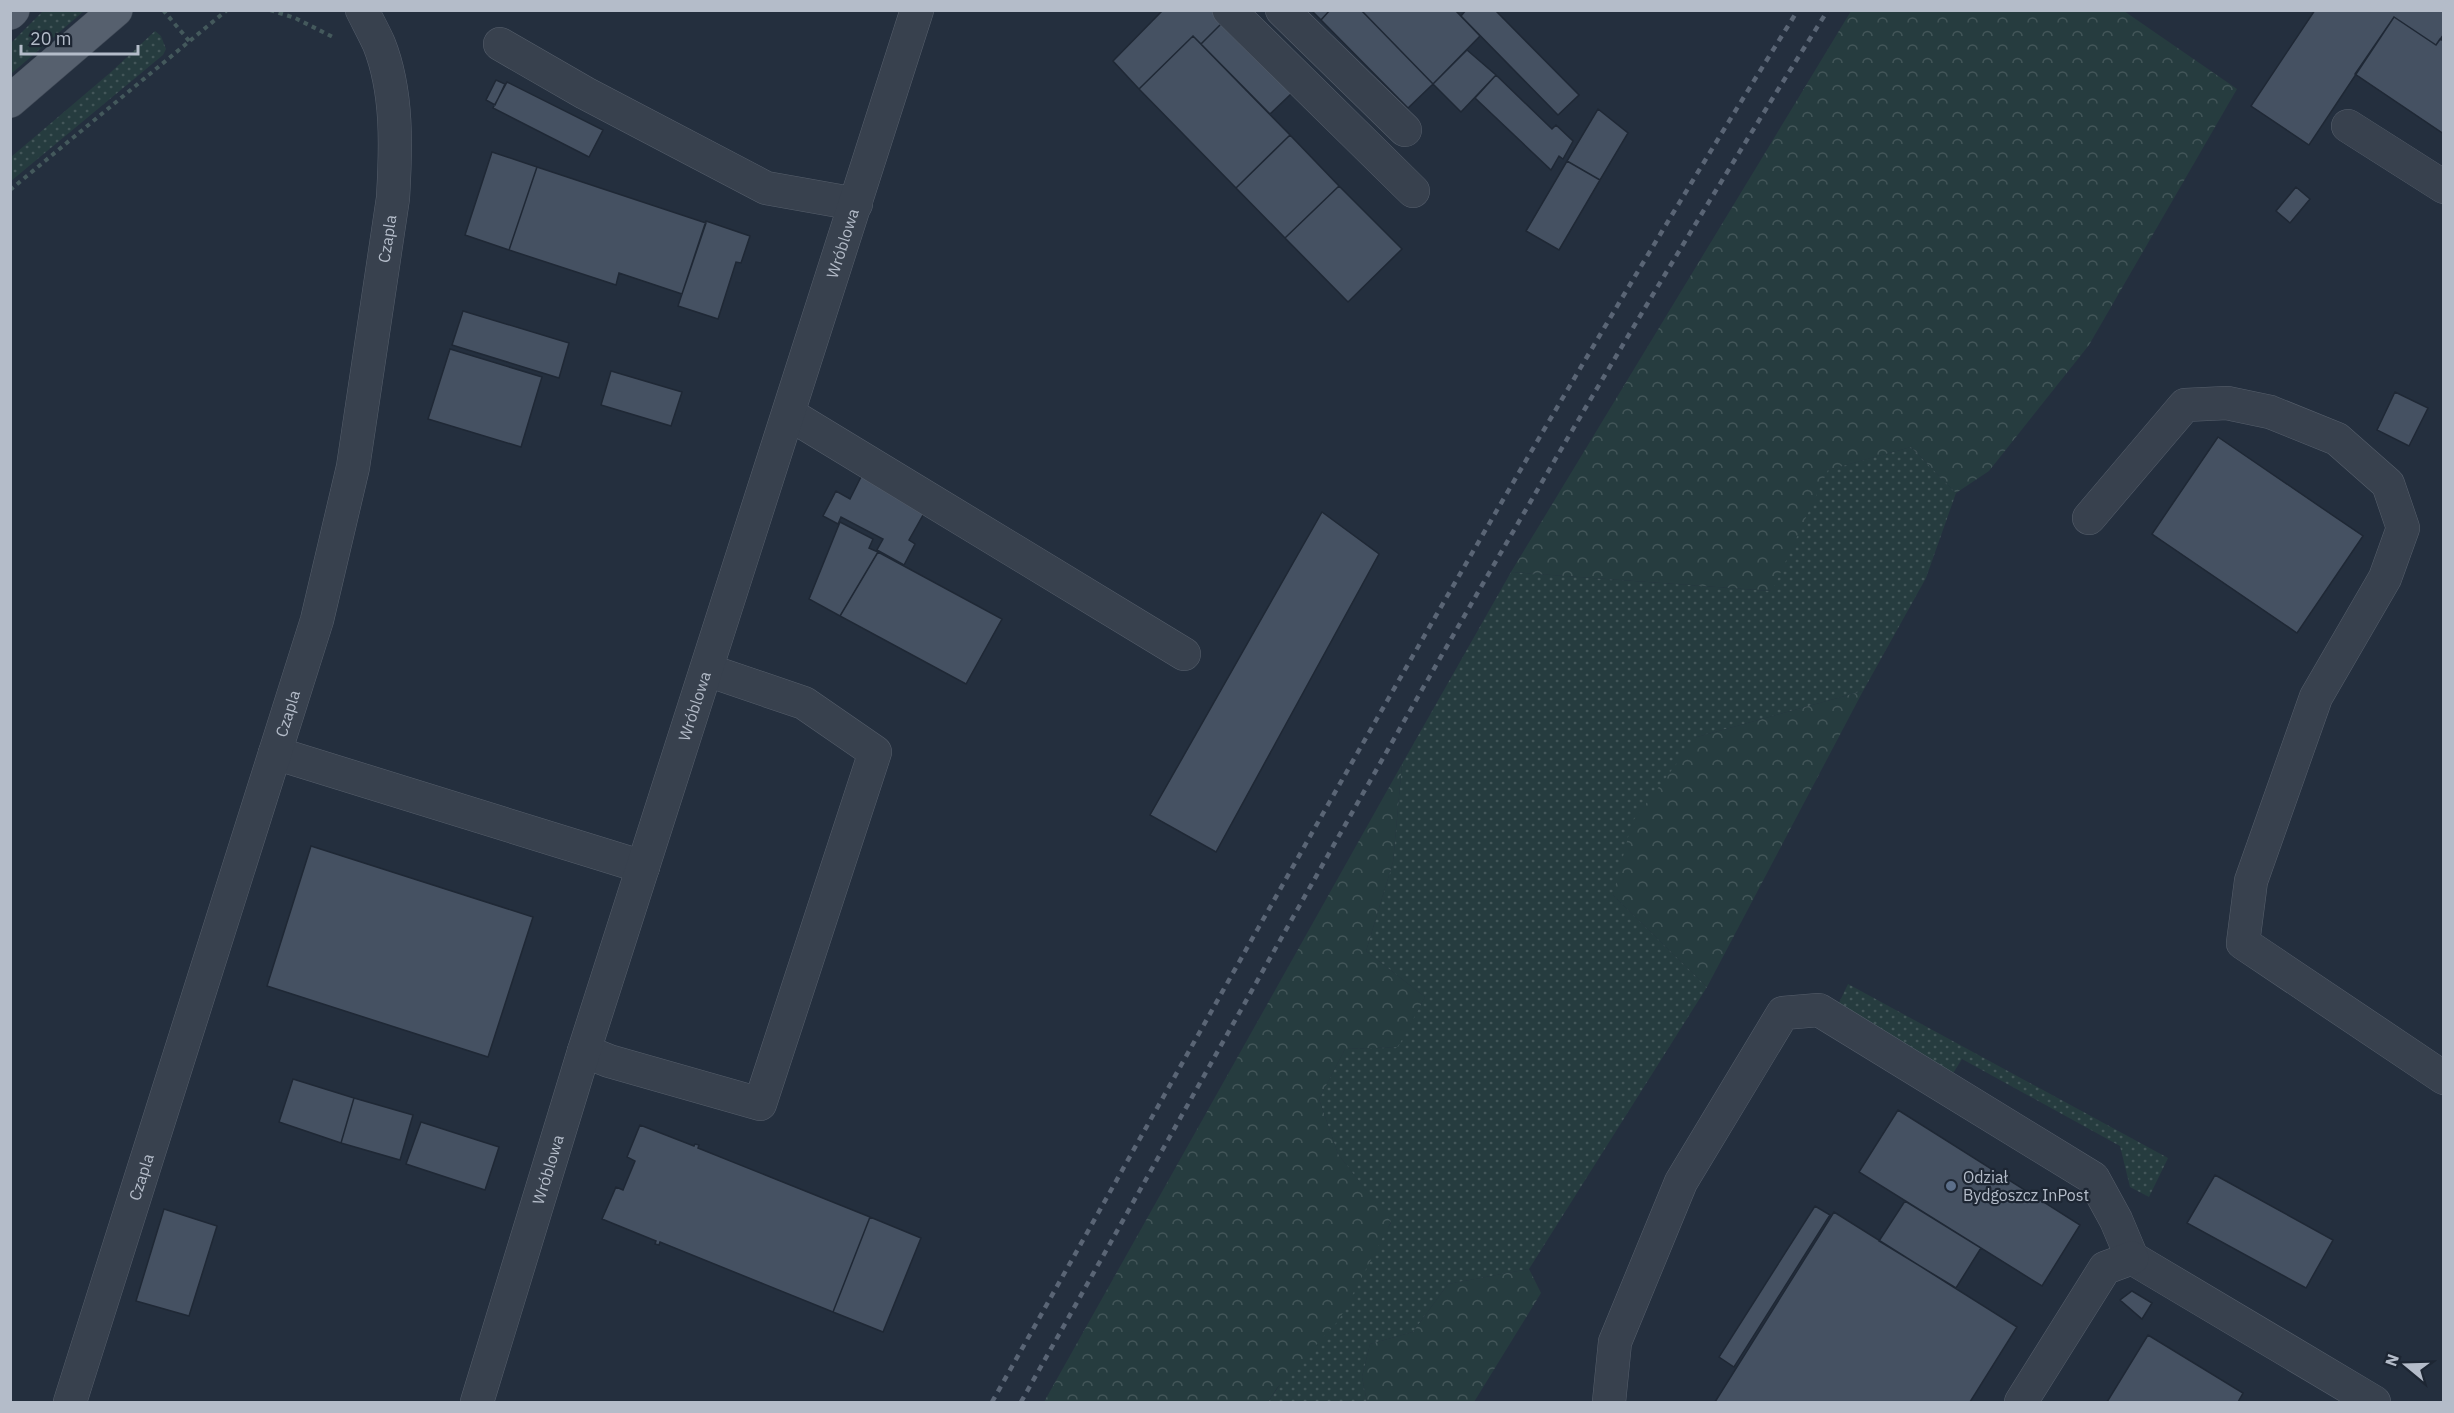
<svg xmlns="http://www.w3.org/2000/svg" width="2454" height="1413" font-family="'IBM Plex Sans',sans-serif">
	<defs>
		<pattern id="grass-dots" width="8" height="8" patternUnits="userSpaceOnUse" patternTransform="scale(1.5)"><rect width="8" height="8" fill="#263c3f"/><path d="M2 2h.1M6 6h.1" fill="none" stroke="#435659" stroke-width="1.8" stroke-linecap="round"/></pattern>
		<pattern id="forest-crowns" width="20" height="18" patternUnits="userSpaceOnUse" patternTransform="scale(1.5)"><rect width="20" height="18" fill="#263c3f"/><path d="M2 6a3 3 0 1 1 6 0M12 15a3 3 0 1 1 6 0" fill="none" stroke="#435659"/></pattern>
	</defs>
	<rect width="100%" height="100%" fill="#242f3e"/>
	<path fill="url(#grass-dots)" d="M43,11H84L11,74V43Z
		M155,31L161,36L166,49L163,55L11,181V157L111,72Z
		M1911,447L1956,493L1926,578L1863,691L1697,737L1613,895L1707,987L1529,1269L1448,1284L1413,1332L1370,1344L1362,1377L1367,1402H1268L1391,1223L1338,1154L1319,1099L1345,1049L1397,1047L1425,997L1366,951L1393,862L1402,764L1511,572L1771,591L1827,470Z
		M1848,984L2168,1158L2149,1197L2130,1187L2120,1146L1962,1059L1952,1075L1837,1007Z"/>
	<path fill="url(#forest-crowns)" d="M1851,11H2124L2237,89L2089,345L1989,471L1956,493L1911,447L1828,470L1772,591L1511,572Z
		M1863,691L1707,987L1613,895L1632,822L1697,737Z
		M1402,764L1393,862L1366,951L1425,997L1398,1047L1345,1049L1319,1099L1338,1154L1391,1222L1339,1320L1277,1388L1268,1402H1044Z
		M1529,1269L1541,1293L1474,1402H1367L1362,1377L1370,1344L1413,1332L1448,1284Z"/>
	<path fill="#455162" stroke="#1f2835" stroke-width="1.5" d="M1163,10H1212L1223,22L1201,44L1193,36L1139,89L1113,61Z
		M1311,10H1330L1321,20Z
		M1330,10H1361L1433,84L1408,108L1321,20Z
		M1361,10H1455L1480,36L1433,84Z
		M1466,10H1495L1579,95L1558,115L1461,16Z
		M2315,10H2444V34L2436,45L2394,17L2309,145L2251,106Z
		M2394,17L2436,45L2440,39L2444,41V134L2355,74Z
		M1223,22L1292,93L1270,114L1201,44Z
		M1193,36L1290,135L1236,188L1139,89Z
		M1467,50L1496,75L1461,112L1433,84Z
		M1496,75L1552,129L1556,125L1573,141L1563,159L1559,156L1551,170L1475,98Z
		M496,80L505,84L495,105L486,100Z
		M507,82L603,130L589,157L493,108Z
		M1598,109L1628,133L1600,180L1567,161Z
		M1290,135L1339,186L1285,238L1236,188Z
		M492,152L537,167L509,250L465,235Z
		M1567,161L1600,180L1559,250L1526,231Z
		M537,167L706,223L682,294L619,273L616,285L509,250Z
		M1339,186L1402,249L1348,302L1285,238Z
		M2296,187L2310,199L2290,223L2276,211Z
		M706,221L750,236L741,263L736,262L718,319L678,306Z
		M463,311L569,343L559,378L452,345Z
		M450,349L542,377L521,447L428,419Z
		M611,371L682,392L671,426L601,405Z
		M2395,392L2428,408L2409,446L2377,430Z
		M2218,437L2363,536L2297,633L2152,534Z
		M863,473L927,508L909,540L915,544L904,565L877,550L883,539L841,517L838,524L823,516L836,491L850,499Z
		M1322,512L1379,554L1216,852L1150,815Z
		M840,522L873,539L869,548L878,552L840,616L809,599Z
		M878,552L1002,619L966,684L840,616Z
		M311,846L533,917L488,1057L267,986Z
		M293,1079L354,1098L341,1143L279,1122Z
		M354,1098L413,1115L400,1160L341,1143Z
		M1898,1110L2080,1225L2042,1286L1859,1172Z
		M421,1122L499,1147L485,1190L406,1164Z
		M640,1125L694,1146L695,1144L699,1145L698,1148L870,1217L833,1312L660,1242L659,1245L655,1244L656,1241L602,1219L616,1187L623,1190L635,1161L627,1157Z
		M2215,1175L2333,1240L2306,1288L2187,1223Z
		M1905,1201L1981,1248L1956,1288L1879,1241Z
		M1815,1206L1830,1215L1734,1367L1719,1357Z
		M164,1209L217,1226L189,1316L136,1301Z
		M1834,1212L2017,1327L1970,1402H1715Z
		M870,1217L921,1238L883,1332L833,1312Z
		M2132,1291L2152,1303L2142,1319L2120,1300Z
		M2148,1335L2243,1393L2238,1402H2107Z"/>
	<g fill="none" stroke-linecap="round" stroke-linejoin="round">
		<g stroke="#565f6c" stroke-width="34">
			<g id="minor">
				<path d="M1229,10L1413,191"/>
				<path d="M1282,10L1405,130"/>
				<path d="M500,44L585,93L766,188L856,204"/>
				<path d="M2348,126L2444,187"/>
				<path d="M789,414L1184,654"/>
				<path d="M2089,518L2185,405L2227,403L2270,412L2337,439L2388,484L2403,528L2385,578L2316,697L2251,881L2243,943L2444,1078"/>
				<path d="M275,753L643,867"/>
				<path d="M584,1051L609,1061L760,1104L875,752L804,703L707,670"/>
				<path id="s1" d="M70,1402L317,620L353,467L393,198C396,148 398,92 379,44C374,33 368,22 362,10"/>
				<path id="s2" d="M477,1402L584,1051L917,10"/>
				<path d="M1609,1402L1615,1342L1681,1182L1783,1013L1819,1010L2093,1178L2116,1220L2132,1258L2374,1402"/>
				<path d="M2021,1402L2105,1268L2132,1258"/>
			</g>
		</g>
		<g stroke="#414a57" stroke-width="34">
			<path id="major" d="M10,13L13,10
				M10,101L116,10"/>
		</g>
		<path stroke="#44595c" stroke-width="4" stroke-dasharray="4.5 4.5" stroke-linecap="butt" d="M163,10L190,42
			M270,10L295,18L333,37
			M10,190L227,10"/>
		<use href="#minor" stroke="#38414e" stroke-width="33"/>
		<use href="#major" stroke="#56606e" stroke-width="33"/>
		<path stroke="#5a6575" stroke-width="4.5" stroke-dasharray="6 6" stroke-linecap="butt" d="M992,1402C1255,935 1513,465 1798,10
			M1021,1402C1284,935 1541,464 1828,10"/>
	</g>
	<circle fill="#5c6f8a" stroke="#1d2633" stroke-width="2" cx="1951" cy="1186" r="6"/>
	<g text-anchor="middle" stroke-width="4.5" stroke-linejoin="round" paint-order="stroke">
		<g font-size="16" fill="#b4bcc9" stroke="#1d2633">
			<text dy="6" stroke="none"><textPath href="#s1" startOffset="1208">Czapla</textPath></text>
			<text dy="6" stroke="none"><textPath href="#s2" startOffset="1215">Wróblowa</textPath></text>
			<text dy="6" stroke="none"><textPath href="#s2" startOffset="729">Wróblowa</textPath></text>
			<text dy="6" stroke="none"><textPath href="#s1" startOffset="722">Czapla</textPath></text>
			<text dy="6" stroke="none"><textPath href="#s2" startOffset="243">Wróblowa</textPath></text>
			<text dy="6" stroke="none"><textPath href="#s1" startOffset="236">Czapla</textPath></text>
		</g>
		<g font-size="16" fill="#b4bcc9" stroke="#1d2633" text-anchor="start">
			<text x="1963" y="1183">Odział<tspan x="1963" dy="18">Bydgoszcz InPost</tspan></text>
		</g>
	</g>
	<rect width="2454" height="1413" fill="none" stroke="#b4bcc9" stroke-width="24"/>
	<g transform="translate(2406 1365) rotate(289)" stroke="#1d2633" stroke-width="4.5" paint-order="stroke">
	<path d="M0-4.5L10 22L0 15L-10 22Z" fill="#b4bcc9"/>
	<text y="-9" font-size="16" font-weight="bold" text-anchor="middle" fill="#b4bcc9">N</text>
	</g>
	<path d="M21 45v9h117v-9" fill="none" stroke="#b4bcc9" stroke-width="3"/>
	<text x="30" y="45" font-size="18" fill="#b4bcc9" stroke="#1d2633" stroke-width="4.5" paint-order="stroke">20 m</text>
</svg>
